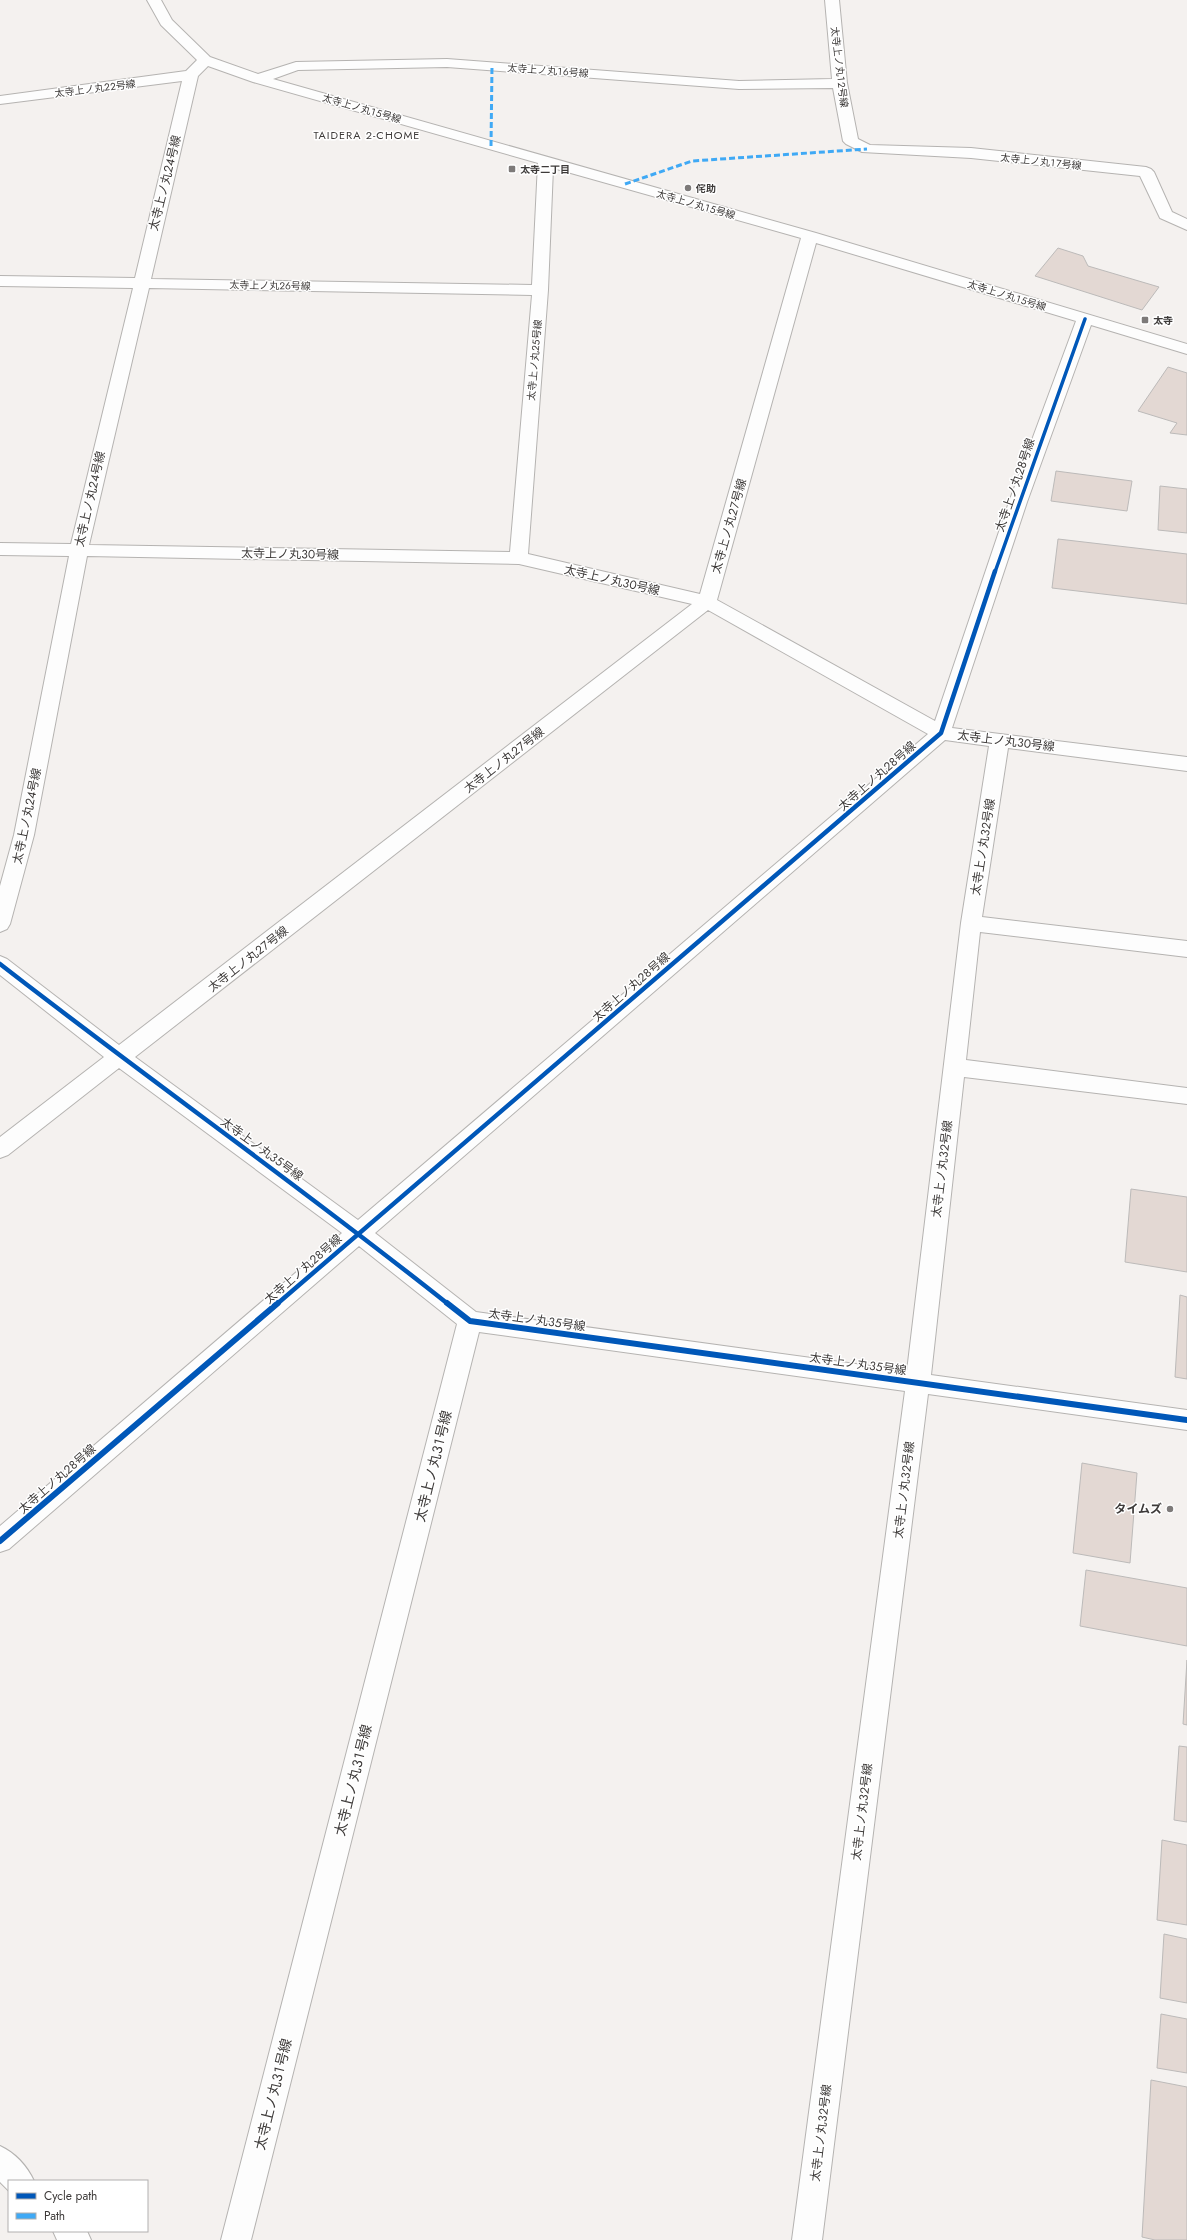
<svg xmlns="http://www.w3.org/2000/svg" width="1187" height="2240" font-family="Jost,'Noto Sans JP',sans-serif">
	<rect width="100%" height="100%" fill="#f4f1ef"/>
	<path fill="#e3d8d3" stroke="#bcbab9" d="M1058,248L1083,256L1088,266L1159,287L1142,310L1035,276Z
		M1168,367L1187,373V435L1170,433L1177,423L1138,411Z
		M1056,471L1132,481L1127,511L1051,501Z
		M1160,486L1187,489V533L1158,530Z
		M1058,539L1187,554V604L1052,588Z
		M1131,1189L1187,1197V1272L1125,1262Z
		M1180,1295L1187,1297V1379L1175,1377Z
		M1082,1463L1137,1473L1130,1563L1073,1553Z
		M1086,1570L1187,1588V1646L1080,1626Z
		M1187,1660V1725L1183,1724Z
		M1179,1746L1187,1747V1822L1174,1820Z
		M1162,1840L1187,1845V1925L1157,1920Z
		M1164,1934L1187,1939V2003L1160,1998Z
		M1161,2014L1187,2019V2073L1157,2068Z
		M1151,2080L1187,2087V2240H1155L1142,2237Z"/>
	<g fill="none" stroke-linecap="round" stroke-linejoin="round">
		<g stroke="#b5b3b1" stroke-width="2">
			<path id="minor" d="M147,0H161L172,20L210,57L258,74L296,62L447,59L739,81L832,79L825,0H839L847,83L858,139L870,145L971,148L1146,167L1151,169L1154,172L1172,212L1187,219V230L1160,218L1140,176L971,158L862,152L846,144L843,141L833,88L739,89L447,67L298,70L273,79L816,233L1187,344V354L1091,325L1027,502L952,728L1187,757V771L1008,748L982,917L1187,941V957L980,932L966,1060L1187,1088V1104L964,1077L931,1375L1187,1410V1430L928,1394L822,2240H792L905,1391L479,1332L251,2240H221L457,1324L359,1246L9,1549L0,1552V1526L342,1233L119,1068L8,1155L0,1158V1137L104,1057L0,975V956L7,959L119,1045L692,604L519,564L87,556L34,835L10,924L7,929L0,932V886L14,835L69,556L0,555V543L71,544L133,288L0,286V276L135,278L182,81L0,104V96L186,71L197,60L161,25ZM208,66L253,82L538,163L532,285L151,279L198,76ZM553,168L801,238L700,594L528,554L548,290ZM816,243L1076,321L1009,502L935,721L717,600ZM149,288L532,295L510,552L89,545ZM708,610L928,734L358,1220L135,1057ZM945,740L989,746L961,923L907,1371L476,1312L375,1233Z
				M0,2146C15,2153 27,2166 34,2181H9V2191L0,2182Z
				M53,2231H87L91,2240H57Z"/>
		</g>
		<use href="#minor" fill="#fdfdfd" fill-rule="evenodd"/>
		<path stroke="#3fa9f5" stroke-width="3" stroke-dasharray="6 3" stroke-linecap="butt" d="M491,146L492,66
			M625,184L692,161L867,149"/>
		<g stroke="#fff" stroke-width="5.5">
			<path id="cycleway-far2" d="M995,572L1085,319"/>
		</g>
		<g stroke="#fff" stroke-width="7">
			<path id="cycleway-far1" d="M0,964C148,1079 301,1187 448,1304
				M277,1304L941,733L995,571"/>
		</g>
		<g stroke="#fff" stroke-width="8">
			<path id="cycleway" d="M447,1303L470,1321L1187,1420
				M0,1541L278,1303"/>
		</g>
		<use href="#cycleway-far2" stroke="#0057b8" stroke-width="3.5"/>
		<use href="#cycleway-far1" stroke="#0057b8" stroke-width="4.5"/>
		<use href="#cycleway" stroke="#0057b8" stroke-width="6"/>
	</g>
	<g fill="#7d7a79" stroke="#fff" stroke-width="1.5">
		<rect x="508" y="165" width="8" height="8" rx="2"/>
		<circle cx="688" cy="188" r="4"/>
		<rect x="1141" y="316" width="8" height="8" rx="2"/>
		<circle cx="1170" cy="1509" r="4"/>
	</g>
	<g text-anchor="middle" stroke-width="3" stroke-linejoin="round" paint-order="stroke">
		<g font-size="10" fill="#3d3a39" stroke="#fff">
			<text transform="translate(840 67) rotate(83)" y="4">太寺上ノ丸１２号線</text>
			<text transform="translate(548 70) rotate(4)" y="4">太寺上ノ丸１６号線</text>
			<text transform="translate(95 88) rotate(-7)" y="4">太寺上ノ丸２２号線</text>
			<text transform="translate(362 108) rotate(16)" y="4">太寺上ノ丸１５号線</text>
			<text transform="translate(1041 161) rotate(6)" y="4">太寺上ノ丸１７号線</text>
			<text transform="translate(696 204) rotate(16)" y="4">太寺上ノ丸１５号線</text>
			<text transform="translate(270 285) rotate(1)" y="4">太寺上ノ丸２６号線</text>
			<text transform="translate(1007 295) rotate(17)" y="4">太寺上ノ丸１５号線</text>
			<text transform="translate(534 360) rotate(-85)" y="4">太寺上ノ丸２５号線</text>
		</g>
		<g font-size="10" font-weight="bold" fill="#3d3a39" stroke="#fff" text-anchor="start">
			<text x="520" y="173">太寺二丁目</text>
			<text x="696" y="192">侘助</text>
			<text x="1153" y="324">太寺</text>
		</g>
		<g font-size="11" letter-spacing="1" fill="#3d3a39" stroke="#fff">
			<text x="367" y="139">TAIDERA 2-CHOME</text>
		</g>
		<g font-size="12" fill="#3d3a39" stroke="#fff">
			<text transform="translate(165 183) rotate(-76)" y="4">太寺上ノ丸２４号線</text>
			<text transform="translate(1015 485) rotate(-71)" y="4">太寺上ノ丸２８号線</text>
			<text transform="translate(90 499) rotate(-77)" y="4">太寺上ノ丸２４号線</text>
			<text transform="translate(729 526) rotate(-74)" y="4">太寺上ノ丸２７号線</text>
			<text transform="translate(290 554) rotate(1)" y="4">太寺上ノ丸３０号線</text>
			<text transform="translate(612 580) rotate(13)" y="4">太寺上ノ丸３０号線</text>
			<text transform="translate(1006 741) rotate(7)" y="4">太寺上ノ丸３０号線</text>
			<text transform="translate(504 760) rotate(-38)" y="4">太寺上ノ丸２７号線</text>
			<text transform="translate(877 776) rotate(-41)" y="4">太寺上ノ丸２８号線</text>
			<text transform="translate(27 816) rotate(-78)" y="4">太寺上ノ丸２４号線</text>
			<text transform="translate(983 847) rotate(-81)" y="4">太寺上ノ丸３２号線</text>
			<text transform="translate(248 959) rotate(-38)" y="4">太寺上ノ丸２７号線</text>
			<text transform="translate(631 987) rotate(-41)" y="4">太寺上ノ丸２８号線</text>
			<text transform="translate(262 1149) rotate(36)" y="4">太寺上ノ丸３５号線</text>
			<text transform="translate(942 1169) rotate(-83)" y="4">太寺上ノ丸３２号線</text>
			<text transform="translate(303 1269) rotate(-41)" y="4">太寺上ノ丸２８号線</text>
			<text transform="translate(537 1320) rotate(8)" y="4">太寺上ノ丸３５号線</text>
			<text transform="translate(858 1364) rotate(8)" y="4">太寺上ノ丸３５号線</text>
			<text transform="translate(57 1479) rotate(-41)" y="4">太寺上ノ丸２８号線</text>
			<text transform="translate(904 1490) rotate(-83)" y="4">太寺上ノ丸３２号線</text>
			<text transform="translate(862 1812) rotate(-83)" y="4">太寺上ノ丸３２号線</text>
			<text transform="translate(821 2133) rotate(-83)" y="4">太寺上ノ丸３２号線</text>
		</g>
		<g font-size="12" font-weight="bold" fill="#3d3a39" stroke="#fff" text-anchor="end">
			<text x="1162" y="1513">タイムズ</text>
		</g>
		<g font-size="14" fill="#3d3a39" stroke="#fff">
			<text transform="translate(433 1466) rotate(-76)" y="5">太寺上ノ丸３１号線</text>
			<text transform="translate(353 1780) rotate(-76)" y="5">太寺上ノ丸３１号線</text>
			<text transform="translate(273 2094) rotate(-76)" y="5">太寺上ノ丸３１号線</text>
		</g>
	</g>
	<rect x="8" y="2180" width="140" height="52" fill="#ffffff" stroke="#b1b0b0"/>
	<rect x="16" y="2193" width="20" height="6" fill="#0057b8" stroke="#b1b0b0"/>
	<text x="44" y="2200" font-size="12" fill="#3d3a39">Cycle path</text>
	<rect x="16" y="2213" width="20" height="6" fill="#3fa9f5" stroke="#b1b0b0"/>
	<text x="44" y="2220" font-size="12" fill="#3d3a39">Path</text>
</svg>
